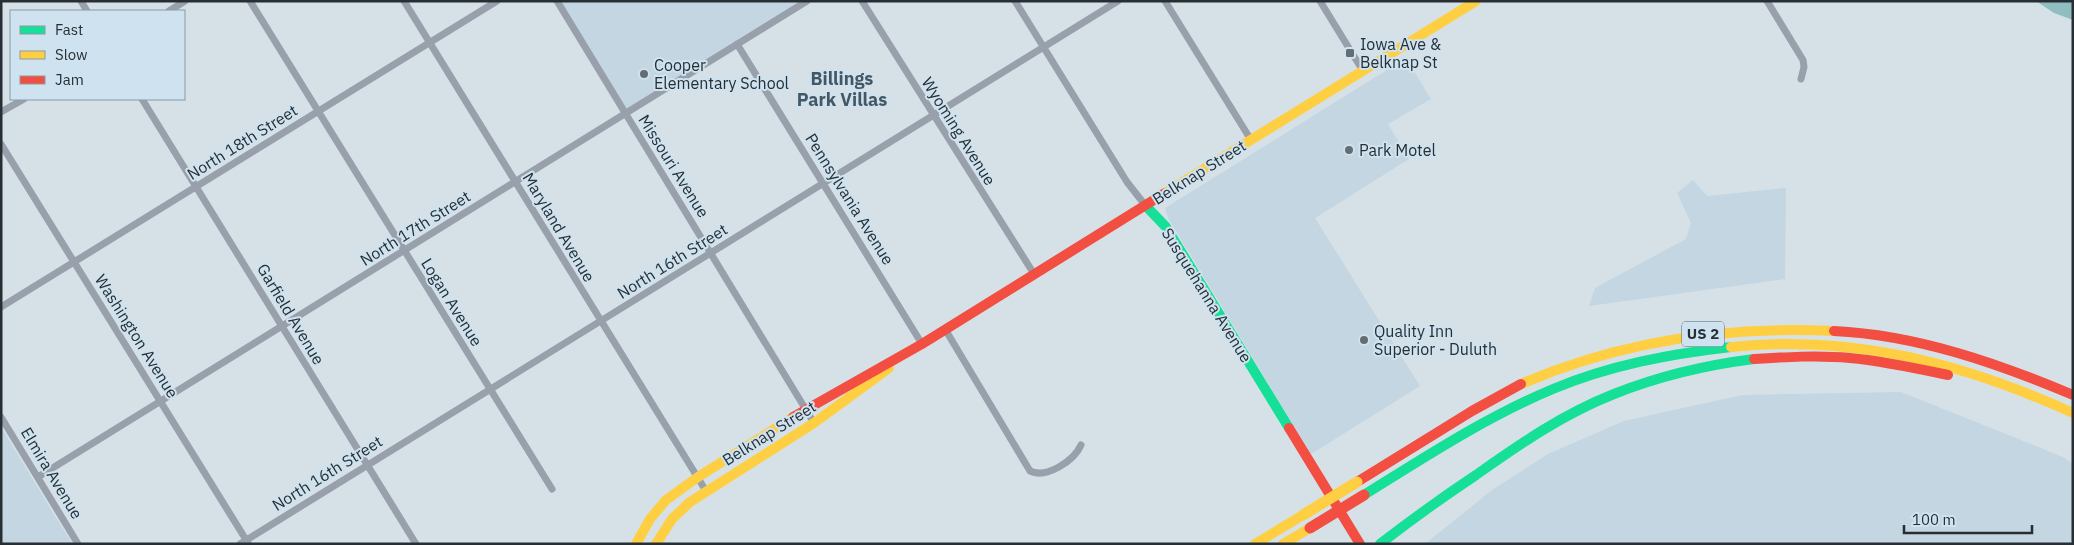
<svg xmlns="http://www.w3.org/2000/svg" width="2074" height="545" font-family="'IBM Plex Sans',sans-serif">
	<rect width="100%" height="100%" fill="#d6e1e7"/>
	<path fill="#c3d6e2" d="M557,1H807L626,114Z
		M1406,58L1431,99L1388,124L1409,159L1315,218L1420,386L1311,454L1168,218L1165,208Z
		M1693,180L1707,196L1786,188L1785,279L1589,306L1595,288L1686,239L1691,223L1677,193Z
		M1901,392L2063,457L2073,464V544H1425L1492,490L1548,454L1624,421L1742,395Z
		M1,427L55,516L73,544H1Z"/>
	<path fill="#8fbdc0" d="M2036,1H2073V20L2054,13Z"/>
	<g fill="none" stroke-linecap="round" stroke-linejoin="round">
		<path stroke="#98a0ab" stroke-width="7" d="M81,1L87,11
			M250,1L552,489
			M404,1L706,491
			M557,1L814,423
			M862,1L1034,274
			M1015,1L1127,182L1145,205
			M1165,1L1251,140
			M1320,1L1363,71
			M1767,1L1803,60L1804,67L1801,79
			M169,11L185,1
			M737,44L922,344
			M142,99L416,544
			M1,112L24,99
			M1,144L248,543
			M1,307L497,1
			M945,329L1030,471C1046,479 1074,461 1081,445
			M1,417L78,544
			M38,477L807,1
			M240,544L1118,1"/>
		<path stroke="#16e098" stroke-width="10" d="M1145,205L1166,227L1289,428
			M1364,495C1425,457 1486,417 1553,389C1610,365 1670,354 1731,347
			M1380,544C1411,520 1443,497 1476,475C1520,444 1563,414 1614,394C1659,376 1706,365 1754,359"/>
		<path stroke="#ffcf43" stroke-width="10" d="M1165,193L1476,1
			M1731,347C1852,334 1963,363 2073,413
			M1521,384C1620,341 1727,326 1834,331
			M636,544L650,519L666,500L698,477L793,417
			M656,544L672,519L690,502L814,423L889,368
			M1255,544L1303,515
			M1283,544L1310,528"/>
		<path stroke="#f24e42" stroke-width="10" d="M1834,331C1917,335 1997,363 2073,395
			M1754,359C1786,357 1818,355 1850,358C1883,361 1915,368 1948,375
			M793,417L922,344L1165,193
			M1289,428L1360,544
			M1357,482L1472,411L1521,384"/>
		<path stroke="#ffcf43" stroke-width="11" d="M1303,515L1357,482"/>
		<path stroke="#f24e42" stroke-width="11" d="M1310,528L1364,495"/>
	</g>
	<g fill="#646d73" stroke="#cee2ef" stroke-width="2">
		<rect x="1345" y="48" width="10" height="10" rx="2.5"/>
		<circle cx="644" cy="74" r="5"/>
		<circle cx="1349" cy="150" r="5"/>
		<circle cx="1364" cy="340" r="5"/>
	</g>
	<g text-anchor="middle" stroke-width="4" stroke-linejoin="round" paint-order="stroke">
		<rect fill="#cee2ef" stroke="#59656c" stroke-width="1" x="1682" y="321.5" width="42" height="25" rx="4"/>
		<g font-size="15" font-weight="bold" fill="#272f34">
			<text x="1703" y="339">US 2</text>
		</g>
		<g font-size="16" fill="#272f34" stroke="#cee2ef" text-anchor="start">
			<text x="1360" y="50">Iowa Ave &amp;<tspan x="1360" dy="18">Belknap St</tspan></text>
			<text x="654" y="71">Cooper<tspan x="654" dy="18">Elementary School</tspan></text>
			<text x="1359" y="156">Park Motel</text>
			<text x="1374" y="337">Quality Inn<tspan x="1374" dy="18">Superior - Duluth</tspan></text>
		</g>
		<g font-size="16" fill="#272f34" stroke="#cee2ef">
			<text transform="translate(959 131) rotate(58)" y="6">Wyoming Avenue</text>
			<text transform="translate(242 142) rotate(-32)" y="6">North 18th Street</text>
			<text transform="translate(674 166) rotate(58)" y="6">Missouri Avenue</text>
			<text transform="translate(1199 172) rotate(-32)" y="6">Belknap Street</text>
			<text transform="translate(850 199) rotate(58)" y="6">Pennsylvania Avenue</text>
			<text transform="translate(559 227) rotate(59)" y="6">Maryland Avenue</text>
			<text transform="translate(415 228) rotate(-32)" y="6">North 17th Street</text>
			<text transform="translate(672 261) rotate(-32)" y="6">North 16th Street</text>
			<text transform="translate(1207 295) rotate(58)" y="6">Susquehanna Avenue</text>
			<text transform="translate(452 302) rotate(58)" y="6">Logan Avenue</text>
			<text transform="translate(291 314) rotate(59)" y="6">Garfield Avenue</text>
			<text transform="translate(137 336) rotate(58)" y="6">Washington Avenue</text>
			<text transform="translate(769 433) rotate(-32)" y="6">Belknap Street</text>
			<text transform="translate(52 473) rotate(59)" y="6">Elmira Avenue</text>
			<text transform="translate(327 473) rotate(-32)" y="6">North 16th Street</text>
		</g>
		<g font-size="18" font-weight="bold" fill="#455762" stroke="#cee2ef">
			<text x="842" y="85">Billings<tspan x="842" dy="21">Park Villas</tspan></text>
		</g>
	</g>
	<rect width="2074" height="545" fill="none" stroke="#272f34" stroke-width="5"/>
	<rect x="10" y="10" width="175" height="90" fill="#cee2ef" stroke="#8b9aa4"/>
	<rect x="20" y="26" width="25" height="8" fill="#16e098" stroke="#8b9aa4"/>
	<text x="55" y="35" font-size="15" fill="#272f34">Fast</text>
	<rect x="20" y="51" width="25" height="8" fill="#ffcf43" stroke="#8b9aa4"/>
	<text x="55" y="60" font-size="15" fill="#272f34">Slow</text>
	<rect x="20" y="76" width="25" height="8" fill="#f24e42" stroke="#8b9aa4"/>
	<text x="55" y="85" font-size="15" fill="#272f34">Jam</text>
	<path d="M1904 525v8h128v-8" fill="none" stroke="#272f34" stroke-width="2.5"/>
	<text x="1912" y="525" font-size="15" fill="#272f34" stroke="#cee2ef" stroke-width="4" paint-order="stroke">100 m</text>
</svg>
